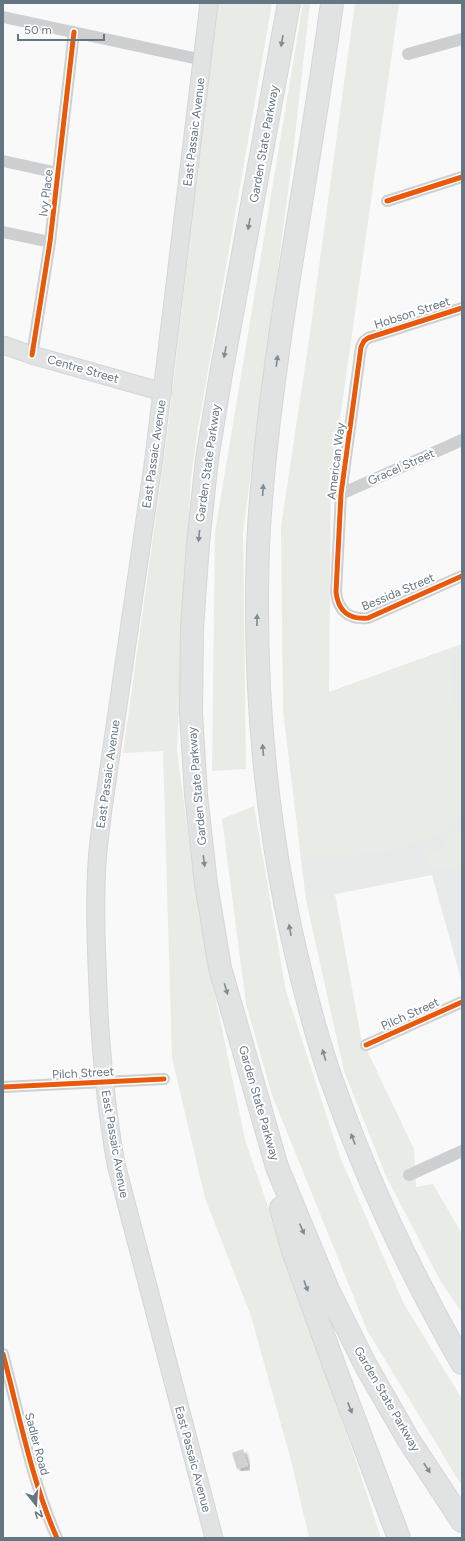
<svg xmlns="http://www.w3.org/2000/svg" width="465" height="1541" font-family="Figtree,sans-serif">
	<defs>
		<filter id="shadow"><feDropShadow dx="3.5" dy="3.5" stdDeviation="1" flood-color="#0004"/></filter>
	</defs>
	<rect width="100%" height="100%" fill="#f9f9f9"/>
	<path fill="#e8e9e9" d="M462,644V983L432,875L306,900L283,709Z"/>
	<path fill="#e8ebe6" d="M218,3H272L198,428L191,477L177,751L199,917L245,1140L357,1464L381,1538H309L292,1464L251,1316L205,1198L172,1058L163,751L123,753L166,444Z
		M303,3H310L292,162L243,532L246,769L212,771L215,532Z
		M355,3H399L331,482L329,692L454,647L451,663L453,703L462,724V811L442,834L385,853L301,856L283,709L281,527L309,340Z
		M254,806L286,991L340,1157L404,1304L462,1399V1486L367,1330L272,1095L246,1004L222,819Z
		M445,834H462V870L426,868V851H444Z
		M335,894L361,1038L414,1149L416,1187L433,1184L462,1234V1313L441,1282L386,1176L344,1071L306,900Z"/>
	<path fill="#d0d2d3" filter="url(#shadow)" d="M243,1449L248,1466L237,1469L232,1453Z"/>
	<g fill="none" stroke-linecap="round" stroke-linejoin="round">
		<g stroke="#d5d6d7" stroke-width="19">
			<path id="secondary" d="M209,3L154,458L103,809C101,827 98,845 97,863C94,913 97,963 99,1013C102,1064 107,1114 116,1164L214,1538
				M3,345L32,355L163,392"/>
		</g>
		<g stroke="#d5d6d6" stroke-width="24">
			<path id="highway" d="M289,3L221,374L207,459L198,544L192,628L191,713L196,795L206,884L220,968L277,1167L328,1290L366,1366L408,1439L462,1521
				M332,3C317,115 296,226 280,337C270,407 261,477 258,547C253,691 266,834 301,974C311,1015 322,1056 337,1095C370,1188 413,1277 462,1363
				M281,1208L293,1251L335,1368L399,1538"/>
		</g>
		<path stroke="#cecfd0" stroke-width="12" d="M3,17L203,60
			M408,54L462,39
			M3,161L58,173
			M387,201L462,177
			M3,232L50,242
			M462,308L368,338L364,341L361,347L341,494L336,592C338,611 349,620 368,618L462,576
			M32,355L50,242L74,32
			M341,494L462,440
			M366,1045L462,1002
			M3,1087L164,1079
			M409,1175L462,1151
			M3,1354C19,1414 32,1482 57,1538"/>
		<use href="#secondary" stroke="#e1e2e2" stroke-width="17"/>
		<use href="#highway" stroke="#e1e2e2" stroke-width="22"/>
		<g stroke="#fff" stroke-width="8">
			<path id="cycleway" d="M387,201L462,177
				M462,308L368,338L364,341L361,347L341,494L336,592C338,611 349,620 368,618L462,576
				M32,355L50,242L74,32
				M366,1045L462,1002
				M3,1087L164,1079
				M3,1354C19,1414 32,1482 57,1538"/>
		</g>
		<use href="#cycleway" stroke="#e8590c" stroke-width="5"/>
	</g>
	<defs><path id="oneway-solid" d="M-6-.8H1V-3.2L6.5 0L1 3.2V.8H-6Z"/></defs>
	<g fill="#7e8c96">
		<use href="#oneway-solid" transform="translate(282 41) rotate(100)"/>
		<use href="#oneway-solid" transform="translate(249 224) rotate(100)"/>
		<use href="#oneway-solid" transform="translate(225 352) rotate(101)"/>
		<use href="#oneway-solid" transform="translate(277 361) rotate(-82)"/>
		<use href="#oneway-solid" transform="translate(263 490) rotate(-86)"/>
		<use href="#oneway-solid" transform="translate(199 536) rotate(96)"/>
		<use href="#oneway-solid" transform="translate(257 620) rotate(-89)"/>
		<use href="#oneway-solid" transform="translate(263 750) rotate(-95)"/>
		<use href="#oneway-solid" transform="translate(204 861) rotate(83)"/>
		<use href="#oneway-solid" transform="translate(290 930) rotate(-101)"/>
		<use href="#oneway-solid" transform="translate(226 989) rotate(74)"/>
		<use href="#oneway-solid" transform="translate(324 1055) rotate(-107)"/>
		<use href="#oneway-solid" transform="translate(353 1139) rotate(-111)"/>
		<use href="#oneway-solid" transform="translate(302 1229) rotate(67)"/>
		<use href="#oneway-solid" transform="translate(306 1286) rotate(70)"/>
		<use href="#oneway-solid" transform="translate(350 1408) rotate(69)"/>
		<use href="#oneway-solid" transform="translate(427 1468) rotate(57)"/>
	</g>
	<g text-anchor="middle" stroke-width="4" stroke-linejoin="round" paint-order="stroke">
		<g font-size="12" fill="#657683" stroke="#fff">
			<text transform="translate(194 132) rotate(-83)" y="4">East Passaic Avenue</text>
			<text transform="translate(264 144) rotate(-80)" y="4">Garden State Parkway</text>
			<text transform="translate(46 193) rotate(-83)" y="4">Ivy Place</text>
			<text transform="translate(412 313) rotate(-18)" y="4">Hobson Street</text>
			<text transform="translate(83 369) rotate(16)" y="4">Centre Street</text>
			<text transform="translate(154 454) rotate(-82)" y="4">East Passaic Avenue</text>
			<text transform="translate(336 461) rotate(-83)" y="4">American Way</text>
			<text transform="translate(208 463) rotate(-82)" y="4">Garden State Parkway</text>
			<text transform="translate(401 467) rotate(-24)" y="4">Gracel Street</text>
			<text transform="translate(398 592) rotate(-23)" y="4">Bessida Street</text>
			<text transform="translate(108 774) rotate(-82)" y="4">East Passaic Avenue</text>
			<text transform="translate(197 786) rotate(-95)" y="4">Garden State Parkway</text>
			<text transform="translate(410 1014) rotate(-24)" y="4">Pilch Street</text>
			<text transform="translate(83 1073) rotate(-3)" y="4">Pilch Street</text>
			<text transform="translate(259 1103) rotate(74)" y="4">Garden State Parkway</text>
			<text transform="translate(115 1144) rotate(80)" y="4">East Passaic Avenue</text>
			<text transform="translate(387 1399) rotate(60)" y="4">Garden State Parkway</text>
			<text transform="translate(37 1444) rotate(75)" y="4">Sadler Road</text>
			<text transform="translate(193 1459) rotate(75)" y="4">East Passaic Avenue</text>
		</g>
	</g>
	<rect width="465" height="1541" fill="none" stroke="#657683" stroke-width="8"/>
	<g transform="translate(36 1505) rotate(163)" stroke="#ffffff" stroke-width="3" paint-order="stroke">
	<path d="M0-3L7 15L0 10L-7 15Z" fill="#657683"/>
	<text y="-6" font-size="11" font-weight="bold" text-anchor="middle" fill="#657683">N</text>
	</g>
	<path d="M18 34v6h86v-6" fill="none" stroke="#657683" stroke-width="2"/>
	<text x="24" y="34" font-size="12" fill="#657683" stroke="#ffffff" stroke-width="3" paint-order="stroke">50 m</text>
</svg>
